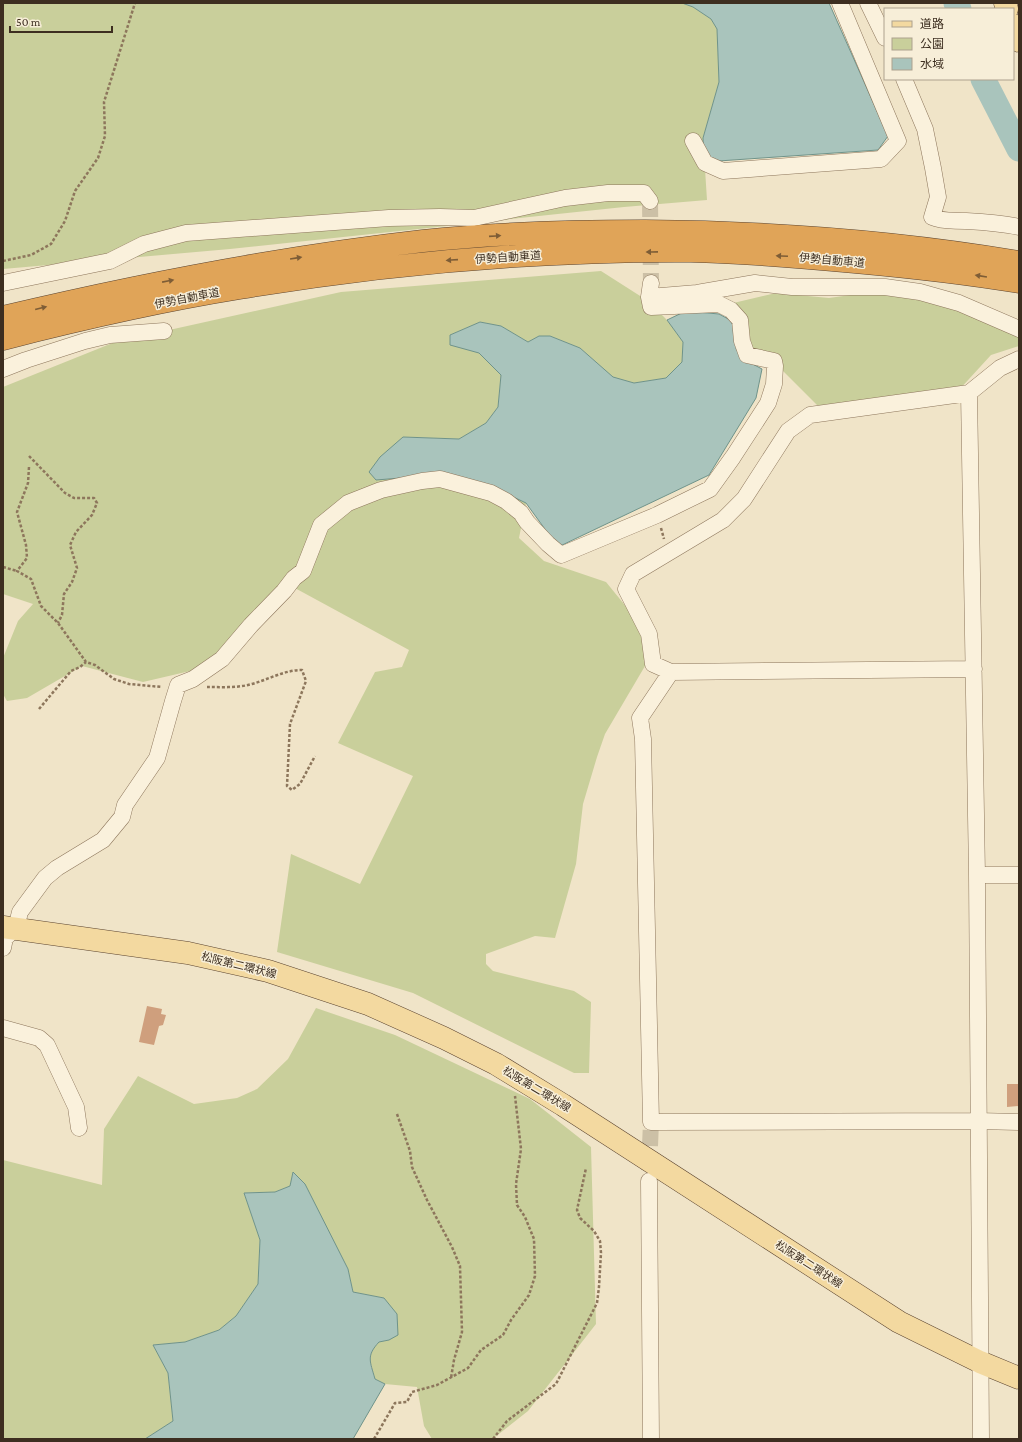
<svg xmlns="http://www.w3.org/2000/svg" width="1022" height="1442" font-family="'Crimson Pro','Noto Sans JP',serif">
	<rect width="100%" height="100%" fill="#f0e4c8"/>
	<path fill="#c9cf9b" d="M3,3H682L693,7L711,19L717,29L719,82L703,138L707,200L624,207L230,249L3,269Z
		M601,271L648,301L667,320L683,342L682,362L666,378L634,383L613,378L580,348L550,336H539L528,342L501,326L480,322L450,335L479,353L501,375L498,407L486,423L459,439L403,437L425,476L505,493L526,503L519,538L544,561L606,582L628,609L647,646L645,666L605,734L597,757L583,804L576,864L555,938L535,936L486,954V964L493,971L574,991L591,1002L589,1073H574L413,993L277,952L291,854L360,884L413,776L338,743L375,672L402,667L409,650L293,587L203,668L143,682L82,666L27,698L7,701L3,694V658L18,621L33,604L3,594V387L115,342L341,292Z
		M893,289L1019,329V346L991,355L958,391L819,407L783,371L755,359L725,305L776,293L829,298Z
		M316,1008L395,1035L530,1099L591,1147L596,1324L528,1411L495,1437L490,1439H432L424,1426L417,1387L385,1384L375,1379C370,1361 366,1356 379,1341L389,1340L384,1298L353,1292L348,1269L293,1173L290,1186L275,1192L244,1193L260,1240L258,1284L236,1316L219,1330L185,1342L153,1345L168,1373L173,1421L145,1439H3V1160L102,1185L104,1129L138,1076L194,1104L237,1098L257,1089L288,1059Z"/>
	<path fill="#a9c4bc" stroke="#6f938a" d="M682,3H829L888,136L878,150L704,162L703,138L719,82L717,29L711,19L693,7Z
		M686,311L719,314L730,320L741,339L736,349L745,360L762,369L756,398L709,475L558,547L526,503L505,493L425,476L376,480L369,472L380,457L403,437L459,439L486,423L498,407L501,375L479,353L450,345V335L480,322L501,326L528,342L539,336H550L580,348L613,377L634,383L666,378L682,362L683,342L667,320Z
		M293,1172L305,1184L348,1269L353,1292L384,1298L397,1314L398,1335L389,1340L379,1342C366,1356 370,1361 375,1379L385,1384L353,1439H145L173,1421L168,1373L153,1345L185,1342L219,1330L236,1316L258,1284L260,1240L244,1193L275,1192L290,1186Z"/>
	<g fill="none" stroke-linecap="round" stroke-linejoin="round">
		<path stroke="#a9c4bc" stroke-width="25" d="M956,3L959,9
			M983,79L1019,149"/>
	</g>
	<path fill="#cf9f7d" d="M147,1006L162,1009L161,1014L166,1015L163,1025L159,1026L154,1045L139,1042Z
		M1007,1084H1019V1106L1007,1107Z"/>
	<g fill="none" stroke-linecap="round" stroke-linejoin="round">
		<path stroke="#ccc0a6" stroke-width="16" stroke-dasharray="16 8" stroke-linecap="butt" d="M650,201L651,283
			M649,1170L651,1122"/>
		<g stroke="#8d765c" stroke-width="17">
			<path id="street" d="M868,3L885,38
				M904,79L925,129L933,168L938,197L932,217C943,222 953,220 966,221C984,222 1001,223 1019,227
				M693,141L705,163L723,171L881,159L898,141L840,3
				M3,283L110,261L144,244L186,233L389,218L440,217L474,218L565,198L608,193H644L650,201
				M651,283L649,297L697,293L755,283L792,287H885L920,292L959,303L1019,329
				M3,369L26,360L85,341L110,335L164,331
				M969,393L977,875L981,1439
				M974,669L671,672L653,664L649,634L626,589L633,574L723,520L744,499L788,431L810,415L969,393L1000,368L1019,359
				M671,672L640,718L643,739L651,1122L978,1121L1019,1122
				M977,875H1019
				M3,948L5,938L16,928L20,912L45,878L57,868L103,840L122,817L125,805L157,758L173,701L178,685L193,679L222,659L251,625L284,591L294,578L303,571L321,525L348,503L381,490L422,481L440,479L491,493L506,501L521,513L527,522L548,544L561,555L657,515L710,489L733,457L768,403L774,384L775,366L774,361L747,355L742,341L740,320L731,310L719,304L651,307L649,297
				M3,1028L39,1038L47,1045L76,1107L79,1128
				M649,1181L651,1439"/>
		</g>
		<g stroke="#5b4430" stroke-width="23">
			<path id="primary" d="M1005,3L1007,9
				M1013,25L1019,41
				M3,927L188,953L268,971L368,1004L444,1038L496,1064L563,1105L899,1322L980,1362L1019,1378"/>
		</g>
		<g stroke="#5b4430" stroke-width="23">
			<path id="highway" d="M3,317C142,284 282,257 423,241C497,233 571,231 645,231C770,232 895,241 1019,262
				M3,339C81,319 160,301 240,288C389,263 540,250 691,251C746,252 801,257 855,262C910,267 965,273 1019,282"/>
		</g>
		<path stroke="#8d765c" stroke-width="2.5" stroke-dasharray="3 2" stroke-linecap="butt" d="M3,261L31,255L51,244L65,221L75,191L98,158L105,136L104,102L135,3
			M29,456L65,493L74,498H94L97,503L92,515L76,532L70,545L77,568L72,582L64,594L62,615L58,623
			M29,467L28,483L17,512L26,545L27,558L17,571L31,579L41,606L58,623L86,662L95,665L114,679L129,684L162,687
			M661,528L664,539
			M3,567L17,571
			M207,687C220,687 235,688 248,685C266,681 283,670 302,670L306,681L290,724L287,786L292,790L300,784L315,756
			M39,709L71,671L80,667L86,662
			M397,1114L410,1151L412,1167L427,1200L452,1247L460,1266L462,1332L454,1360L451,1378
			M374,1439L395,1403L407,1402L412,1392L437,1385L468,1368L481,1350L503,1335L511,1320L529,1295L535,1276L534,1239L525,1217L517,1205L516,1184L521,1149L515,1096
			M493,1439L507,1421L556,1384L597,1303L599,1287L601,1253L600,1241L594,1231L580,1218L577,1210L586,1168"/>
		<use href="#street" stroke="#faf1dc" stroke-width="16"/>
		<use href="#primary" stroke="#f3d9a0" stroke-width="22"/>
		<use href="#highway" stroke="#e0a458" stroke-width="22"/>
	</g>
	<defs><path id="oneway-solid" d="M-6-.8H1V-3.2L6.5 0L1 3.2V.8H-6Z"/></defs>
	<g fill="#7e5d36">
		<use href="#oneway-solid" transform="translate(495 236) rotate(-4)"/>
		<use href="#oneway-solid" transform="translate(652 252) rotate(179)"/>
		<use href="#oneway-solid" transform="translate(782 256) rotate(-177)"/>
		<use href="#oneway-solid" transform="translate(296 258) rotate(-9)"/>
		<use href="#oneway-solid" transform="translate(452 260) rotate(176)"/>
		<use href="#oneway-solid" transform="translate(981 276) rotate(-171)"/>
		<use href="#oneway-solid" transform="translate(168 281) rotate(-11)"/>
		<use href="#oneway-solid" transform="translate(41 308) rotate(-14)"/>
	</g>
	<g text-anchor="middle" stroke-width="3" stroke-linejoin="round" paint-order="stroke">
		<g font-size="11" fill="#3d2e20" stroke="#f7eed8">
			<text transform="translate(508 257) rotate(-4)" y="4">伊勢自動車道</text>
			<text transform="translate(832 260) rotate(5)" y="4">伊勢自動車道</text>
			<text transform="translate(187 298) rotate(-11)" y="4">伊勢自動車道</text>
			<text transform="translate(239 965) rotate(14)" y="4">松阪第二環状線</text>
			<text transform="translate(537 1089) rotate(31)" y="4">松阪第二環状線</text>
			<text transform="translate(809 1264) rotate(33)" y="4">松阪第二環状線</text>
		</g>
	</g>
	<rect width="1022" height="1442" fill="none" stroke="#3d2e20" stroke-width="8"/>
	<rect x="884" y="8" width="130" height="72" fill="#f7eed8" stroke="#ada18e"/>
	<rect x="892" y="21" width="20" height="6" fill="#f3d9a0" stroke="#ada18e"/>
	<text x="920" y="28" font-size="12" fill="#3d2e20">道路</text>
	<rect x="892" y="38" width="20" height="12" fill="#c9cf9b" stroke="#ada18e"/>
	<text x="920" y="48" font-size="12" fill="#3d2e20">公園</text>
	<rect x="892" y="58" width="20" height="12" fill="#a9c4bc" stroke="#ada18e"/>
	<text x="920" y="68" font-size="12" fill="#3d2e20">水域</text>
	<path d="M10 26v6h102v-6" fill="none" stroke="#3d2e20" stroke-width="2"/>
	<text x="16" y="26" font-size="12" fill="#3d2e20" stroke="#f7eed8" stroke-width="3" paint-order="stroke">50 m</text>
</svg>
